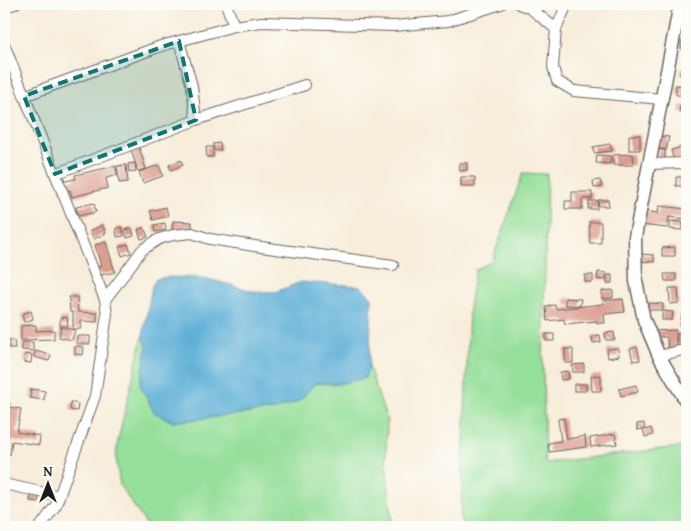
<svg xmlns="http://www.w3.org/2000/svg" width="691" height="531" font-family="'Gentium Book Plus',serif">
	<rect width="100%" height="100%" fill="#fdfcf7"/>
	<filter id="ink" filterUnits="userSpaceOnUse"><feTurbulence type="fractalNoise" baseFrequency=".02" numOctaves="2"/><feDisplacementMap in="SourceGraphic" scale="10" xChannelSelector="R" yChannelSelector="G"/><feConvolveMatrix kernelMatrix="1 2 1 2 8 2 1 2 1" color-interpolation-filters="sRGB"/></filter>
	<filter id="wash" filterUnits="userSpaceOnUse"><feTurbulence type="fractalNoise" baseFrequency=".0096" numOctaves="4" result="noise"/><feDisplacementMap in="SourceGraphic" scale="20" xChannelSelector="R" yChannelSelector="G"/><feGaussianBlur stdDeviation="1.12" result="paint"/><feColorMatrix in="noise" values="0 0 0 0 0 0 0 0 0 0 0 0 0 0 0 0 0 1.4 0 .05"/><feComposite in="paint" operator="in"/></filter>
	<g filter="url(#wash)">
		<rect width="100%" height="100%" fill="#f7edda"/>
		<path fill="#95df9a" stroke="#587e5b" d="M523,173L547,174L543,367L545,463L687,446V527H462L461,518L469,307L475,270L492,261Z
			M143,335L147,347L141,385L299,401L315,383L337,384L364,378L369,367L387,421L386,461L393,527H148L120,486L116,458L118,440Z"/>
		<path fill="#5aadd6" stroke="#3b6479" d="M168,277L205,278L253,291L275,292L301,282L360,286L372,297L369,367L365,378L337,384L315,383L299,401L275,410L173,422L154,412L140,385L147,347L143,335L152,286L156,279Z"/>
		<g id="blocks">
			<path fill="#dc9c8f" d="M681,41L687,42V49L681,48Z
				M681,68H687V76L680,75Z
				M676,85L687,86V95H676Z
				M680,105L687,106V113L679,112Z
				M629,135H640V150H629Z
				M662,136L669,137L666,150L659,148Z
				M220,143L221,150L215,151L213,144Z
				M610,144L612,151L594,153L593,147Z
				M139,147L146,169L138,171L131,150Z
				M206,147H213V157H207Z
				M683,147L686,158L674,161L671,150Z
				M658,150H665V165L657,164Z
				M633,154L634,165H613V155Z
				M597,155L611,156L610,164L596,163Z
				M181,160L183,165L171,170L169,165Z
				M135,163L136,171L129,172L128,164Z
				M459,163H467V170L460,171Z
				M126,165L128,182L119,183L117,166Z
				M159,165L163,176L143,183L139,172Z
				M115,166L118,175L106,178L108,188L72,197L70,190L61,192L57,175L63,173L65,181L76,179L75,175Z
				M461,177H475V186H461Z
				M676,177H683V186H676Z
				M600,180L602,187L594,188L593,181Z
				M572,192H592V199H582V209H565V201H572Z
				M598,200H608L609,206H599Z
				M589,201H598L597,209H588Z
				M94,203L96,212L78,216L76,207Z
				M659,206L687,209V219L669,217L667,228L641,225L642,211L658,213Z
				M166,207L168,216L153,220L150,211Z
				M173,221L192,222V232L172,231Z
				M670,221L683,222V230L670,229Z
				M589,222H601V243H590Z
				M165,223L166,230L155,232L154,225Z
				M102,225L106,233L94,239L90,231Z
				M122,227L124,236L117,237L116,228Z
				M144,227L148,237L141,239L138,230Z
				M132,228L134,236L127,238L124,230Z
				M106,242L115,272L101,275L98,267L101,266L95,245Z
				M128,244L131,253L122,256L119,247Z
				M675,247V256H662V248Z
				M641,254L654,255V262L640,261Z
				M598,272L606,273L605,280L597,279Z
				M664,274H676V281H665Z
				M585,275H593V282H585Z
				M607,275H612V283H607Z
				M669,288H678L679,303L670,304Z
				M613,290V298L602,299V291Z
				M69,297H77L78,312L97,313V322L81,321V329H73V312H70Z
				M565,298L581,299L580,306L565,305Z
				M623,299L625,312L604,314L605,323H597V321L565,324L564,319L547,321L546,306L555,305L556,309L604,304L603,301Z
				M648,303L663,304V310H648Z
				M31,311L33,319L24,322L22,314Z
				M662,311L673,312L672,320H662Z
				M682,314L687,315V327L680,326Z
				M67,317L68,326H60V318Z
				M36,325V331L54,330V339L21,340V326Z
				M61,327L75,330L72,340L59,337Z
				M676,330V350H668L667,337H650V331Z
				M614,332L615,340H606L605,333Z
				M677,333H687V343L677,344Z
				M546,334H554V341H546Z
				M600,335L601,342L593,343L592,336Z
				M77,336H90V344H77Z
				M8,340H14L15,348H9Z
				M22,342H33V351L22,350Z
				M75,346L84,347L83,355L75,354Z
				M637,347L640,360L633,361L630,349Z
				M618,348L619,356L608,358L607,349Z
				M565,349H573V363H565Z
				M35,351L51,355L49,361L34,357Z
				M25,354L32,355L31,363L24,362Z
				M584,364V372H573L572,365Z
				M568,371L569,379L561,380L560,372Z
				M601,375V391H592L591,376Z
				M574,384H586V391H574Z
				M636,385L638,392L621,396L619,389Z
				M31,389L45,391L44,400L30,398Z
				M4,402L10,403L9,407L21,409L17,432L40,436L39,445L12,441L10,455L4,454L9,411L4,410Z
				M71,402L78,404L77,411L70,410Z
				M564,418L567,439L585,436L586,447L549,452L548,443L561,441L558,419Z
				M644,423L645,430L651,428L653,435L645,437L643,429L637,430V424Z
				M615,434L617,444L591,447L590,438Z
				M31,494L39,495L38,502L30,501Z"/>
		</g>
	</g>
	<g filter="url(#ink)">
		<use href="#blocks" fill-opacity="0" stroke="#69655e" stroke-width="1"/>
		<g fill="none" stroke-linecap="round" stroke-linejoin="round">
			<g stroke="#69655e" stroke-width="12">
				<path id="minor" d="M226,4L234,26
					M519,4L530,8L556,29
					M567,4L556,29L553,67L557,81L574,91L661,99
					M4,7L15,4
					M179,41L192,86L196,120
					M4,44L105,300L107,314L95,396L56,505L40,527
					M24,96L161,46L234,26L261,22L394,26L448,21L501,4
					M648,164L687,163
					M55,174L196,120L305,85
					M105,300L142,250L159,239L173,235L192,233L210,239L261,247L393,265
					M659,356L687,349
					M4,484L59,496"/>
			</g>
			<g stroke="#69655e" stroke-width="15">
				<path id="tertiary" d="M680,4L635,237L636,281L644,320L659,356L687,403"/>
			</g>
			<use href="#minor" stroke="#fff" stroke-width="10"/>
			<use href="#tertiary" stroke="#fff" stroke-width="12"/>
		</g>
	</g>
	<path fill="#0f766e" fill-opacity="0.2" stroke="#0f766e" stroke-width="4" stroke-dasharray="10 6" stroke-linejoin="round" d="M179,41L196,120L55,174L24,96Z"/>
	<rect width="691" height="531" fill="none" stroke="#fdfcf7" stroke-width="20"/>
	<g transform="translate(48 484)" stroke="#fdfcf7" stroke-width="4" paint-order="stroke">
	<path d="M0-4L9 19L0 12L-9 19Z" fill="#1c1c1c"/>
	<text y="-8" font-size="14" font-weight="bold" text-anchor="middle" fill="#1c1c1c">N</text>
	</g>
</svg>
